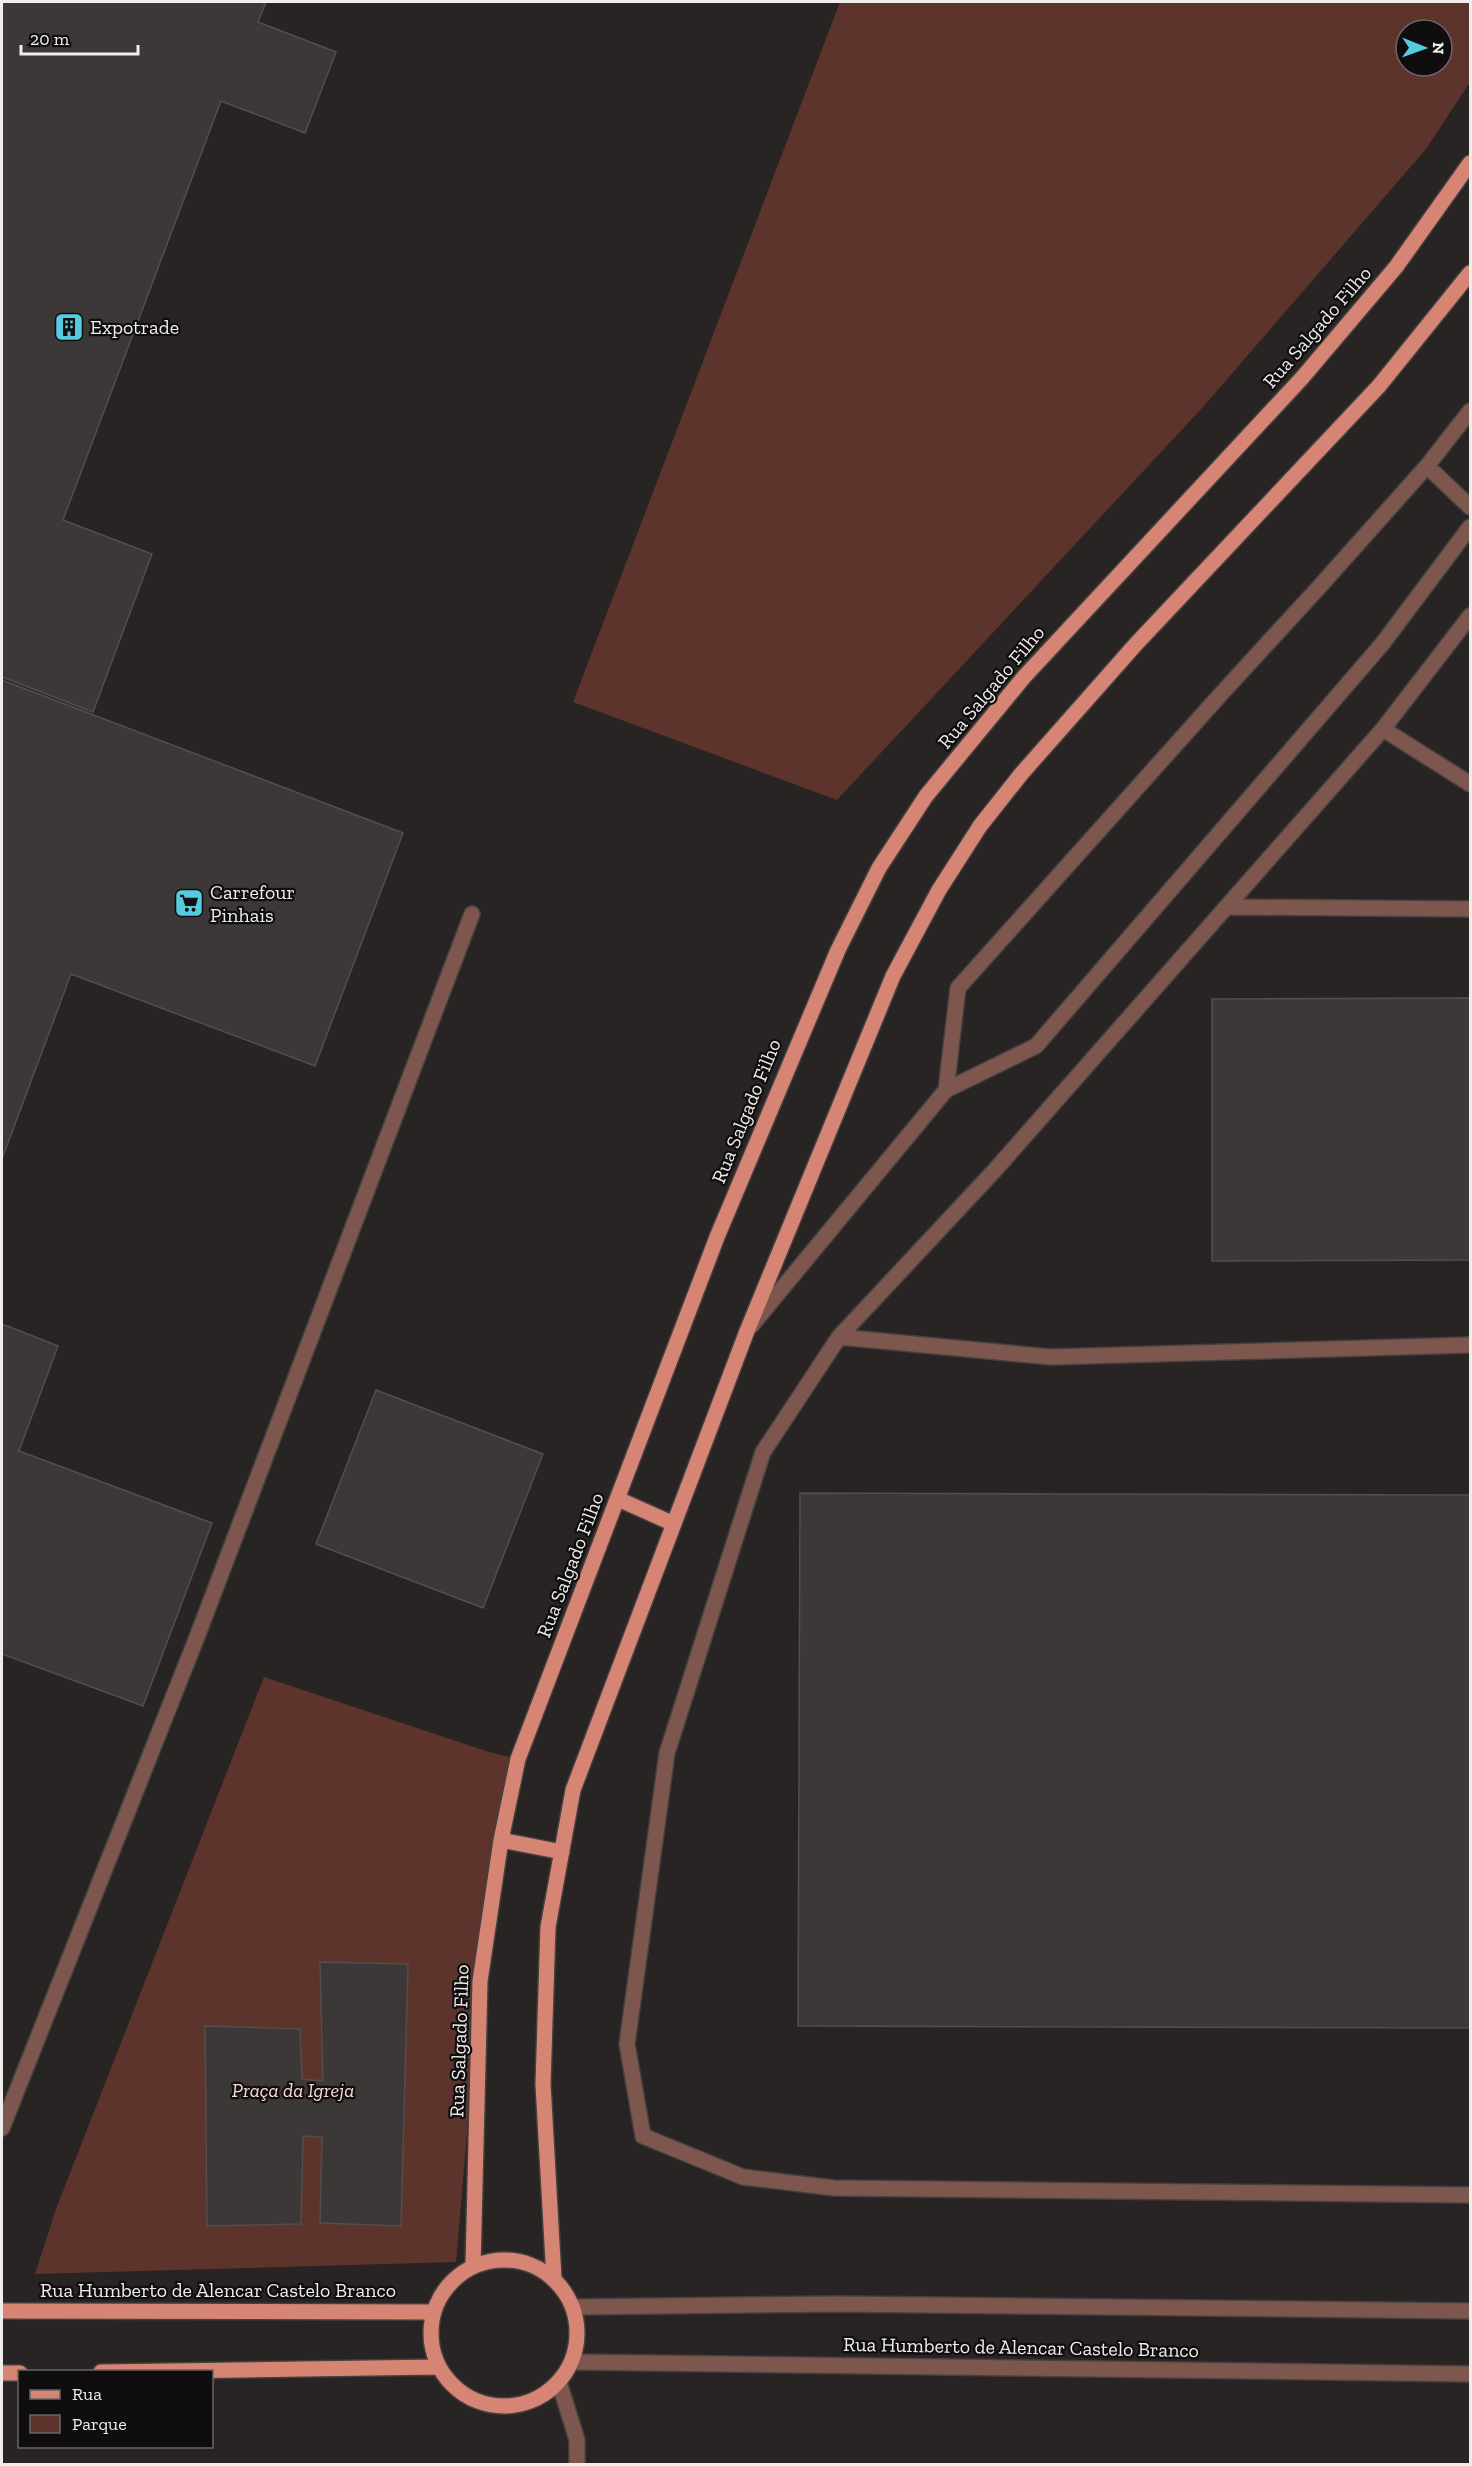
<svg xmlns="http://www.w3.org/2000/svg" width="1472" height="2466" font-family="'Zilla Slab',serif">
	<rect width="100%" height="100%" fill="#272423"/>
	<path fill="#5d342b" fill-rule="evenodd" d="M840,2H1470V82L1426,149L1203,407L837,800L573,702ZM1406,30H1442V66H1406Z
		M264,1677L489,1752L518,1759L480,1981L456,2262L35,2274L56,2209Z"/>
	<path fill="#3b3837" stroke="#524e4d" stroke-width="1.5" d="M2,2H266L258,22L336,52L305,133L221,101L63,520L152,554L93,712L2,677Z
		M2,680L403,833L315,1066L71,974L2,1159Z
		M1470,998V1260L1212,1261V999Z
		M2,1324L58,1346L19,1451L212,1523L143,1706L2,1654Z
		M376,1390L543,1454L483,1608L316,1544Z
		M800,1493L1470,1495V2028L798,2026Z
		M320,1962L408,1964L401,2226L320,2223L322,2137L303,2136L301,2224L207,2226L205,2026L300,2029L302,2079L323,2081Z"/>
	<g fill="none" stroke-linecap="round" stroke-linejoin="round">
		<g stroke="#43403f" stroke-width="18">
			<path id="minor" d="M1470,411L1427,466L1321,585L1221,694L958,988L946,1090L1036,1046L1383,643L1470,527
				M1427,466L1470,507
				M1383,729L1470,784
				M1226,907L1470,909
				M751,1326L946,1090
				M839,1337L995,1170L1383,729L1470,616
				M1470,1345L1051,1357L839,1337L763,1452L667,1753L627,2044L643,2136L743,2177L834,2188L1470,2195
				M2,2128L197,1637L472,914
				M573,2307L838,2304L1470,2311
				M572,2362L1470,2374
				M559,2382L577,2440V2464"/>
		</g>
		<g stroke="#43403f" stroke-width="18">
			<path id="major" d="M618,1499L674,1524
				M501,1840L562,1852
				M431 2333a73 73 0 1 1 146 0a73 73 0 1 1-146 0Z
				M473,2266L480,1981L501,1840L518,1759L717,1237L838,950L879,868L926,796L1024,677L1302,378L1396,267L1470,163
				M554,2279L543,2084L548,1927L573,1790L747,1331L893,976L939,890L980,826L1022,773L1136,644L1379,386L1470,273
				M2,2311L434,2312
				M101,2372L438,2367
				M2,2373H20"/>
		</g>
		<use href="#minor" stroke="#7d564d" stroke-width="15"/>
		<use href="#major" stroke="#d68574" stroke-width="15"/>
	</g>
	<defs>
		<g id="building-square" transform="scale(1.5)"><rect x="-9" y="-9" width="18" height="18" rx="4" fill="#55cae0" stroke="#0f0d0d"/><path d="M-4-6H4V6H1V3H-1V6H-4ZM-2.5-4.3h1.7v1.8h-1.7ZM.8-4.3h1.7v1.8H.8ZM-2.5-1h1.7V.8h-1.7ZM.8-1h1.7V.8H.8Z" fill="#111"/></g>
		<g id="supermarket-square" transform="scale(1.5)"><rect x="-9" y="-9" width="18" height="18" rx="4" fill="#55cae0" stroke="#0f0d0d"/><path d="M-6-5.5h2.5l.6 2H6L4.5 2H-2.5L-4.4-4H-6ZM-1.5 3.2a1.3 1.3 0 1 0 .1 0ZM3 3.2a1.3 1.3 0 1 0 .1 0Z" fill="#111"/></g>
	</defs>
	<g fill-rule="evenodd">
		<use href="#building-square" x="69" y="327"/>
		<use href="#supermarket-square" x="189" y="903"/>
	</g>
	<g text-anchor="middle" stroke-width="4.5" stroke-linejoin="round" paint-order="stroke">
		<g font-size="20" fill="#f0eded" stroke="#0f0d0d" text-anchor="start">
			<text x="90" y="334">Expotrade</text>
			<text x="210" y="899">Carrefour<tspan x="210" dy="23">Pinhais</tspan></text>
		</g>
		<g font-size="20" fill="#f0eded" stroke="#0f0d0d">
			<text transform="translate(1317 327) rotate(-49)" y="7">Rua Salgado Filho</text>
			<text transform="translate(991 687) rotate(-50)" y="7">Rua Salgado Filho</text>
			<text transform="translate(746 1111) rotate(-68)" y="7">Rua Salgado Filho</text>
			<text transform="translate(570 1565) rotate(-69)" y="7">Rua Salgado Filho</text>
			<text transform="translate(459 2041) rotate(-88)" y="7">Rua Salgado Filho</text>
			<text x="218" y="2297">Rua Humberto de Alencar Castelo Branco</text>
			<text transform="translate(1021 2347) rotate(1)" y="7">Rua Humberto de Alencar Castelo Branco</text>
		</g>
		<g font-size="20" font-style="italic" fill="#fadad3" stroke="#0f0d0d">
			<text x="293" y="2097">Praça da Igreja</text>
		</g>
	</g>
	<rect width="1472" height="2466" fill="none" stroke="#f0eded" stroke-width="6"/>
	<rect x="18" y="2370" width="195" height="78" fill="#0f0d0d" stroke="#696767" stroke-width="1.5"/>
	<rect x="30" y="2390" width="30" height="9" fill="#d68574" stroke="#696767" stroke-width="1.5"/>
	<text x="72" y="2400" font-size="18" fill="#f0eded">Rua</text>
	<rect x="30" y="2415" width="30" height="18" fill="#5d342b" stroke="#696767" stroke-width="1.5"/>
	<text x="72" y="2430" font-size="18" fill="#f0eded">Parque</text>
	<g transform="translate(1424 48) rotate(91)"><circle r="28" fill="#0f0d0d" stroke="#696767" stroke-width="1.5"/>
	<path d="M0-4.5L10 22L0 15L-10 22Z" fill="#55cae0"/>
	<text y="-9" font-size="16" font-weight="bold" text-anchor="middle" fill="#f0eded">N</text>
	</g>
	<path d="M21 45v9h117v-9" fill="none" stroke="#f0eded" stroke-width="3"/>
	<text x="30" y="45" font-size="18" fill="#f0eded" stroke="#0f0d0d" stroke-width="4.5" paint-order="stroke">20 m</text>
</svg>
